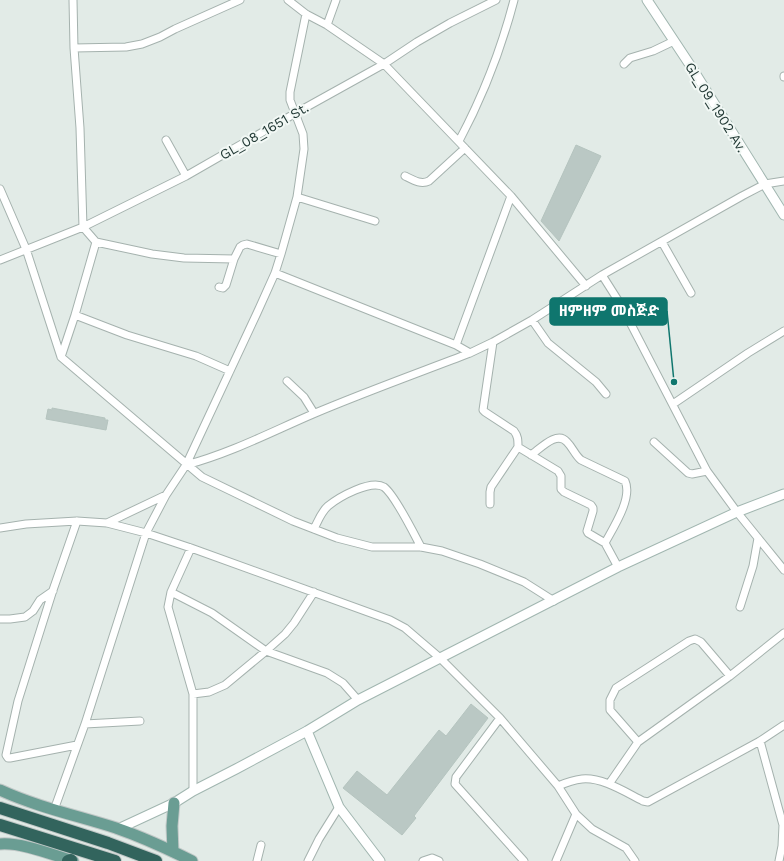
<svg xmlns="http://www.w3.org/2000/svg" width="784" height="861" font-family="'Work Sans','Noto Sans Ethiopic',sans-serif">
	<rect width="100%" height="100%" fill="#e2ebe7"/>
	<path fill="#bac8c4" stroke="#b5c4bf" d="M576,145L601,156L559,241L541,221Z
		M52,408L105,418V420H108L106,430L46,419L48,409L52,410Z
		M471,704L488,718L414,816L416,818L402,835L343,788L357,771L387,795L439,730L446,736Z"/>
	<g fill="none" stroke-linecap="round" stroke-linejoin="round">
		<g stroke="#a5b2ae" stroke-width="9">
			<path id="street" d="M73,0L74,48L80,128L83,227L96,242L75,315
				M288,0L306,14L327,25L384,64L511,196L586,286
				M327,25L336,0
				M74,48L126,47L142,44L160,37L175,29L240,0
				M624,64L630,58L653,51L674,41
				M784,77V76
				M166,140L186,176
				M459,141C483,96 501,50 514,0
				M405,176C413,180 421,185 429,181L465,148
				M0,189L26,249L61,357L202,477L293,521L337,538L372,547H421L442,551L480,564L524,582L554,601
				M297,197L375,221
				M96,242L152,254L184,258L234,259L240,247L243,245L247,244L281,254
				M662,242L691,293
				M0,260L83,227L186,176L294,114L384,64L417,42L450,23L496,0
				M275,273L456,345L470,353
				M602,275L621,305L707,471L737,512L784,570
				M219,287L223,288L226,285L234,259
				M532,320L548,343L596,382L606,394
				M456,345L511,196
				M61,357L75,315L127,335L196,356L230,371
				M287,381L304,397L314,413
				M673,404L748,353L784,331
				M654,442L688,473L692,474L707,471
				M518,447L558,471L561,476V489L564,492L591,505L593,508V511L587,531L588,533L605,543
				M531,455C540,449 557,430 567,442C573,448 575,455 581,460L625,481C633,498 613,528 605,543L618,567
				M186,465C231,453 271,432 313,414C365,392 418,373 470,353L493,342L532,320L602,275L742,196L765,184L784,181
				M490,504V492L491,487L518,447C518,440 518,436 514,431L485,412L483,410L493,342
				M107,523L166,495
				M0,528L26,524L77,521L107,523L146,533L191,548L390,620L405,628L440,658L500,718L558,786L576,814
				M314,529C318,521 321,512 328,506C339,497 371,479 384,487C395,495 414,534 421,547
				M191,548L171,592L168,607L193,694V791
				M171,592L212,613L266,651L327,673L343,683L358,700
				M740,607L753,566L758,538
				M0,619H10L25,617L33,611L40,600L53,591
				M193,694L209,692L225,685L266,651L285,634L294,623L314,592
				M500,718L456,777L455,784L524,861
				M85,724L140,721
				M760,741L783,825L782,846L779,861
				M638,742L610,710V700L616,688L689,641L695,639L701,642L730,676
				M77,745L10,758H8L6,755L18,701L53,590L77,521
				M609,784L638,742L730,676L784,633
				M558,786C565,783 573,780 582,779C602,777 625,792 643,801L648,802L760,741L784,725
				M54,810L85,724L146,533L166,495L186,465L257,313L275,273L281,254L297,197L304,149L303,134L290,100V92L306,14
				M257,861L261,845
				M308,861L319,839L339,807
				M423,861L432,858L439,861
				M556,861L576,814L592,829L626,848L635,861"/>
		</g>
		<g stroke="#a1b6b0" stroke-width="11">
			<path id="secondary" d="M647,0L690,65L784,215
				M307,731L339,807L380,861
				M118,829L174,803L193,791L236,769L307,731L358,700L618,567L737,512L784,494"/>
		</g>
		<g stroke="#c1c8c7" stroke-width="13">
			<path id="primary" d="M0,790C37,807 78,816 116,828C142,837 168,849 192,861
				M0,844C21,842 53,855 73,861
				M173,852L172,826L174,803"/>
		</g>
		<g stroke="#c1c8c7" stroke-width="14">
			<path id="highway" d="M0,808L108,843L156,861
				M0,825L115,861
				M68,861L71,860"/>
		</g>
		<use href="#street" stroke="#fff" stroke-width="7"/>
		<use href="#secondary" stroke="#fff" stroke-width="9"/>
		<use href="#primary" stroke="#6a9d93" stroke-width="11"/>
		<use href="#highway" stroke="#32645d" stroke-width="12"/>
	</g>
	<g text-anchor="middle" stroke-width="4" stroke-linejoin="round" paint-order="stroke">
		<g font-size="14" fill="#233a36" stroke="#f2f8f5">
			<text transform="translate(716 107) rotate(58)" y="5">GL_09_1902 Av.</text>
			<text transform="translate(264 131) rotate(-30)" y="5">GL_08_1651 St.</text>
		</g>
	</g>
	<path fill="none" stroke="#0f766e" stroke-width="1.5" d="M674 382L667 311"/>
	<circle fill="#0f766e" stroke="#f2f8f5" stroke-width="1.5" cx="674" cy="382" r="4"/>
	<rect fill="#0f766e" stroke="#0f766e" stroke-width="1.5" x="550" y="298" width="117" height="27" rx="4"/>
	<g font-size="15" text-anchor="middle" font-weight="bold" fill="#fff">
		<text x="609" y="316">ዘምዘም መስጅድ</text>
	</g>
</svg>
